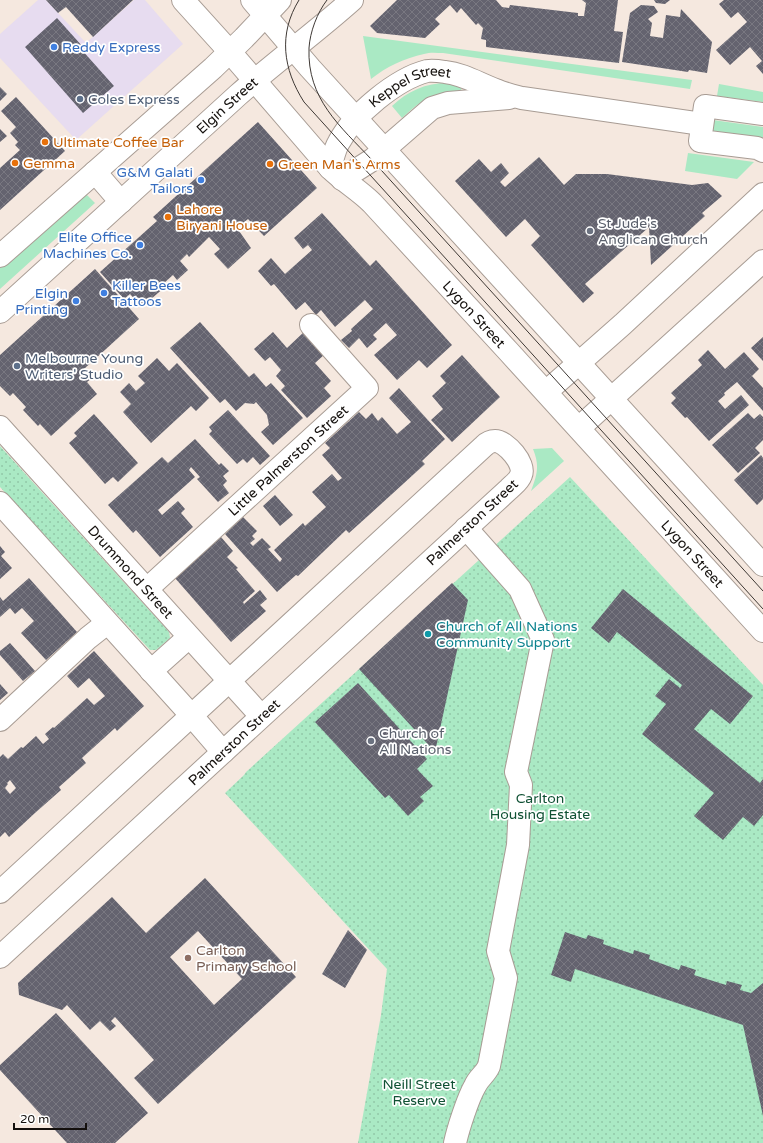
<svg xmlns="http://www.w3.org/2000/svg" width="763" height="1143" font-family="'Varela Round',sans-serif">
	<defs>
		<pattern id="park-dots" width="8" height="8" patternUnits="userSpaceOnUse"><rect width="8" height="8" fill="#aae9c4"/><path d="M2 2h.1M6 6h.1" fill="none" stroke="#91c7a7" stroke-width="1.8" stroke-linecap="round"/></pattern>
		<pattern id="building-cross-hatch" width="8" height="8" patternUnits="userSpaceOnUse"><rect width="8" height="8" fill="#64636f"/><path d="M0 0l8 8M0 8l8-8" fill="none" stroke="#797881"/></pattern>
	</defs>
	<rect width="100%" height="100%" fill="#f5e8df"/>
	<path fill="#e7dcf0" d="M38,0H46L86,43L134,0H145L183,44L76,140L0,58V34Z"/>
	<path fill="#aae9c4" d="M363,36L692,80L690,89L443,53C437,53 430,52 424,54C405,58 386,67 371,79Z
		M448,83L462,87L460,93C431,94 424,98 402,118L392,106C408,91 425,83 448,83Z
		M719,84L763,92V102L717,96Z
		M713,120L763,127V138L712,132Z
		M688,153L754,162L737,179L685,171Z
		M84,192L95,203L0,289V268Z
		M552,448L564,461L531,491C537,475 540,466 533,449Z"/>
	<path fill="url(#park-dots)" d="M0,446L169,632L170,638L156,650H150L0,487Z
		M570,477L763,685V1143H358L381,1015L387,969L225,793L244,775L246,772Z"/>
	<path fill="url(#building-cross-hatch)" fill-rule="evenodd" d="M46,0H133L93,37L66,7L58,13Z
		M397,0H496L502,7L509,8L510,5L578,13V16H584L586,3L582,0H618L614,31L623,32L619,63L486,47V40L481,39L483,28L478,23L476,25L461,8L457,13L450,5L435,19L440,24L425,38L377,33L370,26Z
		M654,0H670L665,4L656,3Z
		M724,0H763V74L756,66L762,61L750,47L730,65L716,50L747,22L738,12L731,18L719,4Z
		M641,5L654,6L658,12L648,19L652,23L650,36L663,38L666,15L680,17L681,9L712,42L707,73L689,70L688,72L622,62L630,13Z
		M57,18L83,47L81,49L114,86L83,113L25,47Z
		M0,87L7,94L0,101Z
		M16,97L65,151L0,210V168L20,150L15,145L18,142L10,133L16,127L1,111Z
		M258,122L317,188L264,236L248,219L237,228L251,248L228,269L214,254L220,249L209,237L189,257L187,254L180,261L188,270L177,280L173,275L164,283L166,286L142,307L130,294L124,299L100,272L157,221L153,217Z
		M0,129L7,136L0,142Z
		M539,157L564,185L576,174H607L692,185L708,183L722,196L702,213L705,216L651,265L649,227L585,284L594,293L583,303L531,245L540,236L525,219L506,237L455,181L479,159L491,172L501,163L509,173L500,182L505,187Z
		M322,213L370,266L376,260L452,345L427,368L419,360L397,380L388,370L374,355L397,335L386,323L373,335L377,339L367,348L359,338L349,348L341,340L352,331L351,329L373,309L365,300L335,327L321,310L316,315L305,302L296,310L274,284L271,286L258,271L271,258L285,274L312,250L308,245L303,249L294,238Z
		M95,269L139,319L84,369L92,378L87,382L97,394L51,436L40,424L38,426L23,410L26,407L13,393L10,396L0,386V355Z
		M200,322L249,377L254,373L266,387L271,383L303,418L273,445L261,432L269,425L267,415L256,402L254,404L245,403L236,411L225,399L220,403L170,348Z
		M305,331L325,354L315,363L331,381L324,388L331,396L307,418L281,390L285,386L276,376L281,370L270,357L265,361L254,349L273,332L287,348Z
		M763,337V361L751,348Z
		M708,350L725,369L744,352L759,369L752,376L763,388V411L737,382L724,393L725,395L718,401L725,409L741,395L749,405L709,441L687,417L685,418L671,403L676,398L671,393L702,365L698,360Z
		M462,355L500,397L452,442L431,420L443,409L432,396L446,383L440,376Z
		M157,358L169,371L177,363L209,398L196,411L191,406L151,443L123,412L131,404L120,392L129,383L136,391L145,383L138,376Z
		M399,388L445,439L422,461L425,464L369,515L349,533L346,530L298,576L296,575L277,592L225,534L243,517L257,531L252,536L255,539L250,543L253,546L262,538L271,547L268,549L280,562L282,559L274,550L303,523L305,526L326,507L312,492L332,474L338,481L342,478L322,455L330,448L325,443L359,412L366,419L372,413L378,421L382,417L397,434L411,422L389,398Z
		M228,410L270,456L260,465L253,457L247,463L243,459L237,464L209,434L212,431L209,427Z
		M748,413L754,419L760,414L763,417V440L755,448L760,453L738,473L712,445Z
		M94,414L138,463L118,482L113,477L105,484L69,443L77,436L74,433Z
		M195,439L219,465L221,463L229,471L223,476L227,481L223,485L229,493L218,502L197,479L200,477L191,467L189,470L195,477L158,510L162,515L178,501L185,509L181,513L193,527L160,557L136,530L133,533L108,505L162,457L168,463Z
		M761,455L763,458V499L757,505L734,480Z
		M275,495L293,515L280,526L263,506Z
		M221,537L233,551L227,557L238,568L236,569L255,591L243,602L244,604L260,590L267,599L260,605L266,611L231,642L175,578Z
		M0,546L5,552L1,556L12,568L0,579Z
		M29,578L77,632L46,660L21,633L34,621L22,608L15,614L10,608L0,617V597L3,601Z
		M452,583L468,600L435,752L359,669Z
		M623,589L753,696L730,724L711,709L694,729L760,783L763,779V815L754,826L743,817L723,840L694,816L714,793L642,734L666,704L655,696L669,679L680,688L682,685L617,632L609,643L591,628Z
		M10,643L35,671L23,681L0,655V651Z
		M94,651L144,706L117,731L115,728L82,758L86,763L59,787L61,790L35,813L9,837L5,832L0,837V757L3,754L8,759L21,747L23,748L36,736L43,744L49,739L45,734L53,727L54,728L87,698L94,705L105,696L89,678L78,688L67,676ZM10,780L16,788L10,794L5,788L8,784L7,783Z
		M358,683L427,759L417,769L433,786L420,797L424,801L408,816L389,795L385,798L315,722Z
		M0,684L8,693L0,700Z
		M205,878L296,977L158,1104L134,1078L154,1060L115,1017L111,1021L116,1026L110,1031L100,1021L90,1030L67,1005L62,1010L19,995L18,983L112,897L146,933ZM198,931L242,979L214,1005L170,957Z
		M348,930L367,950L345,988L322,974Z
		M565,932L586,939L588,935L604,940L603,944L633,954L634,950L650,955L649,959L679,970L681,965L696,970L694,975L726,985L727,981L742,985L740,990L751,993L763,983V1116L743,1025L575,969L571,982L551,975Z
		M56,1013L148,1113L115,1143H67L0,1070V1065Z"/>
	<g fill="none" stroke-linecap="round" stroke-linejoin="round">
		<g stroke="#a89c94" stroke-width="24">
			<g id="minor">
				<path id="s1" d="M183,0L230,52L330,168C343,181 359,190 372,203L509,352L763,631"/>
				<path d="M252,0L310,68L763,565"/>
				<path d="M763,114L705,106L700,141L757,148L763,151"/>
				<path id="s2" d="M330,168C333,159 334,150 339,142C354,114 396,79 427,71C433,70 439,71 445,72C464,74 479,84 496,90C505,94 514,96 522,98L702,124"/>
				<path d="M342,179L372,160L432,108L448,103L509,98"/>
				<path d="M546,392L623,324L763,194"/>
				<path id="s3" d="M0,427L261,716"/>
				<path d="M579,428L763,261"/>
				<path d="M0,503L191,715L223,752"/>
				<path id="s4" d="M147,589L367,388L311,325"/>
				<path d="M151,671L189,637"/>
				<path d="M0,720L88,638L107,623"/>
				<path d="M0,892L484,446C487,443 490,441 495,441C506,441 526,464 521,475C519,481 513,485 509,489L0,957"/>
				<path d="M455,1143C458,1129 468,1098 475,1086C479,1077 485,1075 489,1066L506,978L498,951L518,845L521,785L516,772L543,640L520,589L466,528"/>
			</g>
		</g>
		<g stroke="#a89c94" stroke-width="24">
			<g id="major">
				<path d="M95,172L121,202"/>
				<path d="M0,256L213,68L244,38L280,0"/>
				<path id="s5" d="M0,312L238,95C275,62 315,33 352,0"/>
			</g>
		</g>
		<use href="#minor" stroke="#fff" stroke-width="22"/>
		<use href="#major" stroke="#fff" stroke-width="22"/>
		<path stroke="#3f3935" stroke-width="1" d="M299,0C278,34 283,69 304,102L763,609
			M327,0C317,13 310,32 309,48C307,99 340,126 372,160L763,591"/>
	</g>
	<g fill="#3f7fe0" stroke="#fff" stroke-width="1.5">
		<circle cx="54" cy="47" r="4"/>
		<circle cx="201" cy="180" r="4"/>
		<circle cx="140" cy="245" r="4"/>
		<circle cx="104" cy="293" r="4"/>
		<circle cx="76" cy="301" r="4"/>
	</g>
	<g fill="#5c6f8a" stroke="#fff" stroke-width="1.5">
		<circle cx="80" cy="99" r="4"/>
		<circle cx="17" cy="366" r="4"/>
	</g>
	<g fill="#e8710a" stroke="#fff" stroke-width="1.5">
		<circle cx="45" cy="142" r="4"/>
		<circle cx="15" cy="163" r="4"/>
		<circle cx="270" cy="164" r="4"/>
		<circle cx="168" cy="217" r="4"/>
	</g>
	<g fill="#6b7280" stroke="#fff" stroke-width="1.5">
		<circle cx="590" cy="231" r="4"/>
		<circle cx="371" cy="741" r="4"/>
	</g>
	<circle fill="#0f9aa8" stroke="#fff" stroke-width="1.5" cx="428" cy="634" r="4"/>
	<circle fill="#8d6e63" stroke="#fff" stroke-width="1.5" cx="188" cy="958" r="4"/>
	<g text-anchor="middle" stroke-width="3.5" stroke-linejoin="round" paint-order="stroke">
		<g font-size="14" fill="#366cbe" stroke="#fff" text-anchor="end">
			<text x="62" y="52" text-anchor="start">Reddy Express</text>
			<text x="193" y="177">G&amp;M Galati<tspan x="193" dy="16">Tailors</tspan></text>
			<text x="132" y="242">Elite Office<tspan x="132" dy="16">Machines Co.</tspan></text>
			<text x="112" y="290" text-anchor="start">Killer Bees<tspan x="112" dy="16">Tattoos</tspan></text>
			<text x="68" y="298">Elgin<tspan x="68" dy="16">Printing</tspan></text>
		</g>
		<g font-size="14" fill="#14100d" stroke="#fff">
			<text dy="5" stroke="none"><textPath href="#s2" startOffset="122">Keppel Street</textPath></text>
			<text dy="5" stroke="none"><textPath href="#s5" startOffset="307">Elgin Street</textPath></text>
			<text dy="5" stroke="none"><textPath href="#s1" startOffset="429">Lygon Street</textPath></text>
			<text dy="5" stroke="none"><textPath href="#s4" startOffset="191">Little Palmerston Street</textPath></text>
			<text transform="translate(472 522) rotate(-43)" y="5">Palmerston Street</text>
			<text dy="5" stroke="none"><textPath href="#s1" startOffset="753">Lygon Street</textPath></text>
			<text dy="5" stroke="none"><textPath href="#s3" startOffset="195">Drummond Street</textPath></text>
			<text transform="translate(234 742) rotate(-43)" y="5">Palmerston Street</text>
		</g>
		<g font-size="14" fill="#4e5e75" stroke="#fff" text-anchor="start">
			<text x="88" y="104">Coles Express</text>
			<text x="25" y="363">Melbourne Young<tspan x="25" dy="16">Writers' Studio</tspan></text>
		</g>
		<g font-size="14" fill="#c56008" stroke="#fff" text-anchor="start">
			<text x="53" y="147">Ultimate Coffee Bar</text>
			<text x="23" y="168">Gemma</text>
			<text x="278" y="169">Green Man's Arms</text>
			<text x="176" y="214">Lahore<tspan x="176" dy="16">Biryani House</tspan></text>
		</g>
		<g font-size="14" fill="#5b616d" stroke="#fff" text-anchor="start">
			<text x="598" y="228">St Jude's<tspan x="598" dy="16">Anglican Church</tspan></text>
			<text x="379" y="738">Church of<tspan x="379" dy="16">All Nations</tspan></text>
		</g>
		<g font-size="14" fill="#0d838f" stroke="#fff" text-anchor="start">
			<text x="436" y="631">Church of All Nations<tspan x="436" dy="16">Community Support</tspan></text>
		</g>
		<g font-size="14" fill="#105134" stroke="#fff">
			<text x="540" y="803">Carlton<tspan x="540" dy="16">Housing Estate</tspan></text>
			<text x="419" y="1089">Neill Street<tspan x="419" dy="16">Reserve</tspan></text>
		</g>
		<g font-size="14" fill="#785e54" stroke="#fff" text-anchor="start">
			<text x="196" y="955">Carlton<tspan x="196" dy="16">Primary School</tspan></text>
		</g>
	</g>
	<path d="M14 1123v6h72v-6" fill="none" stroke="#14100d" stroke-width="2"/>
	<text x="20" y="1123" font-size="12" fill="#14100d" stroke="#ffffff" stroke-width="3" paint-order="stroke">20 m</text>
</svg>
